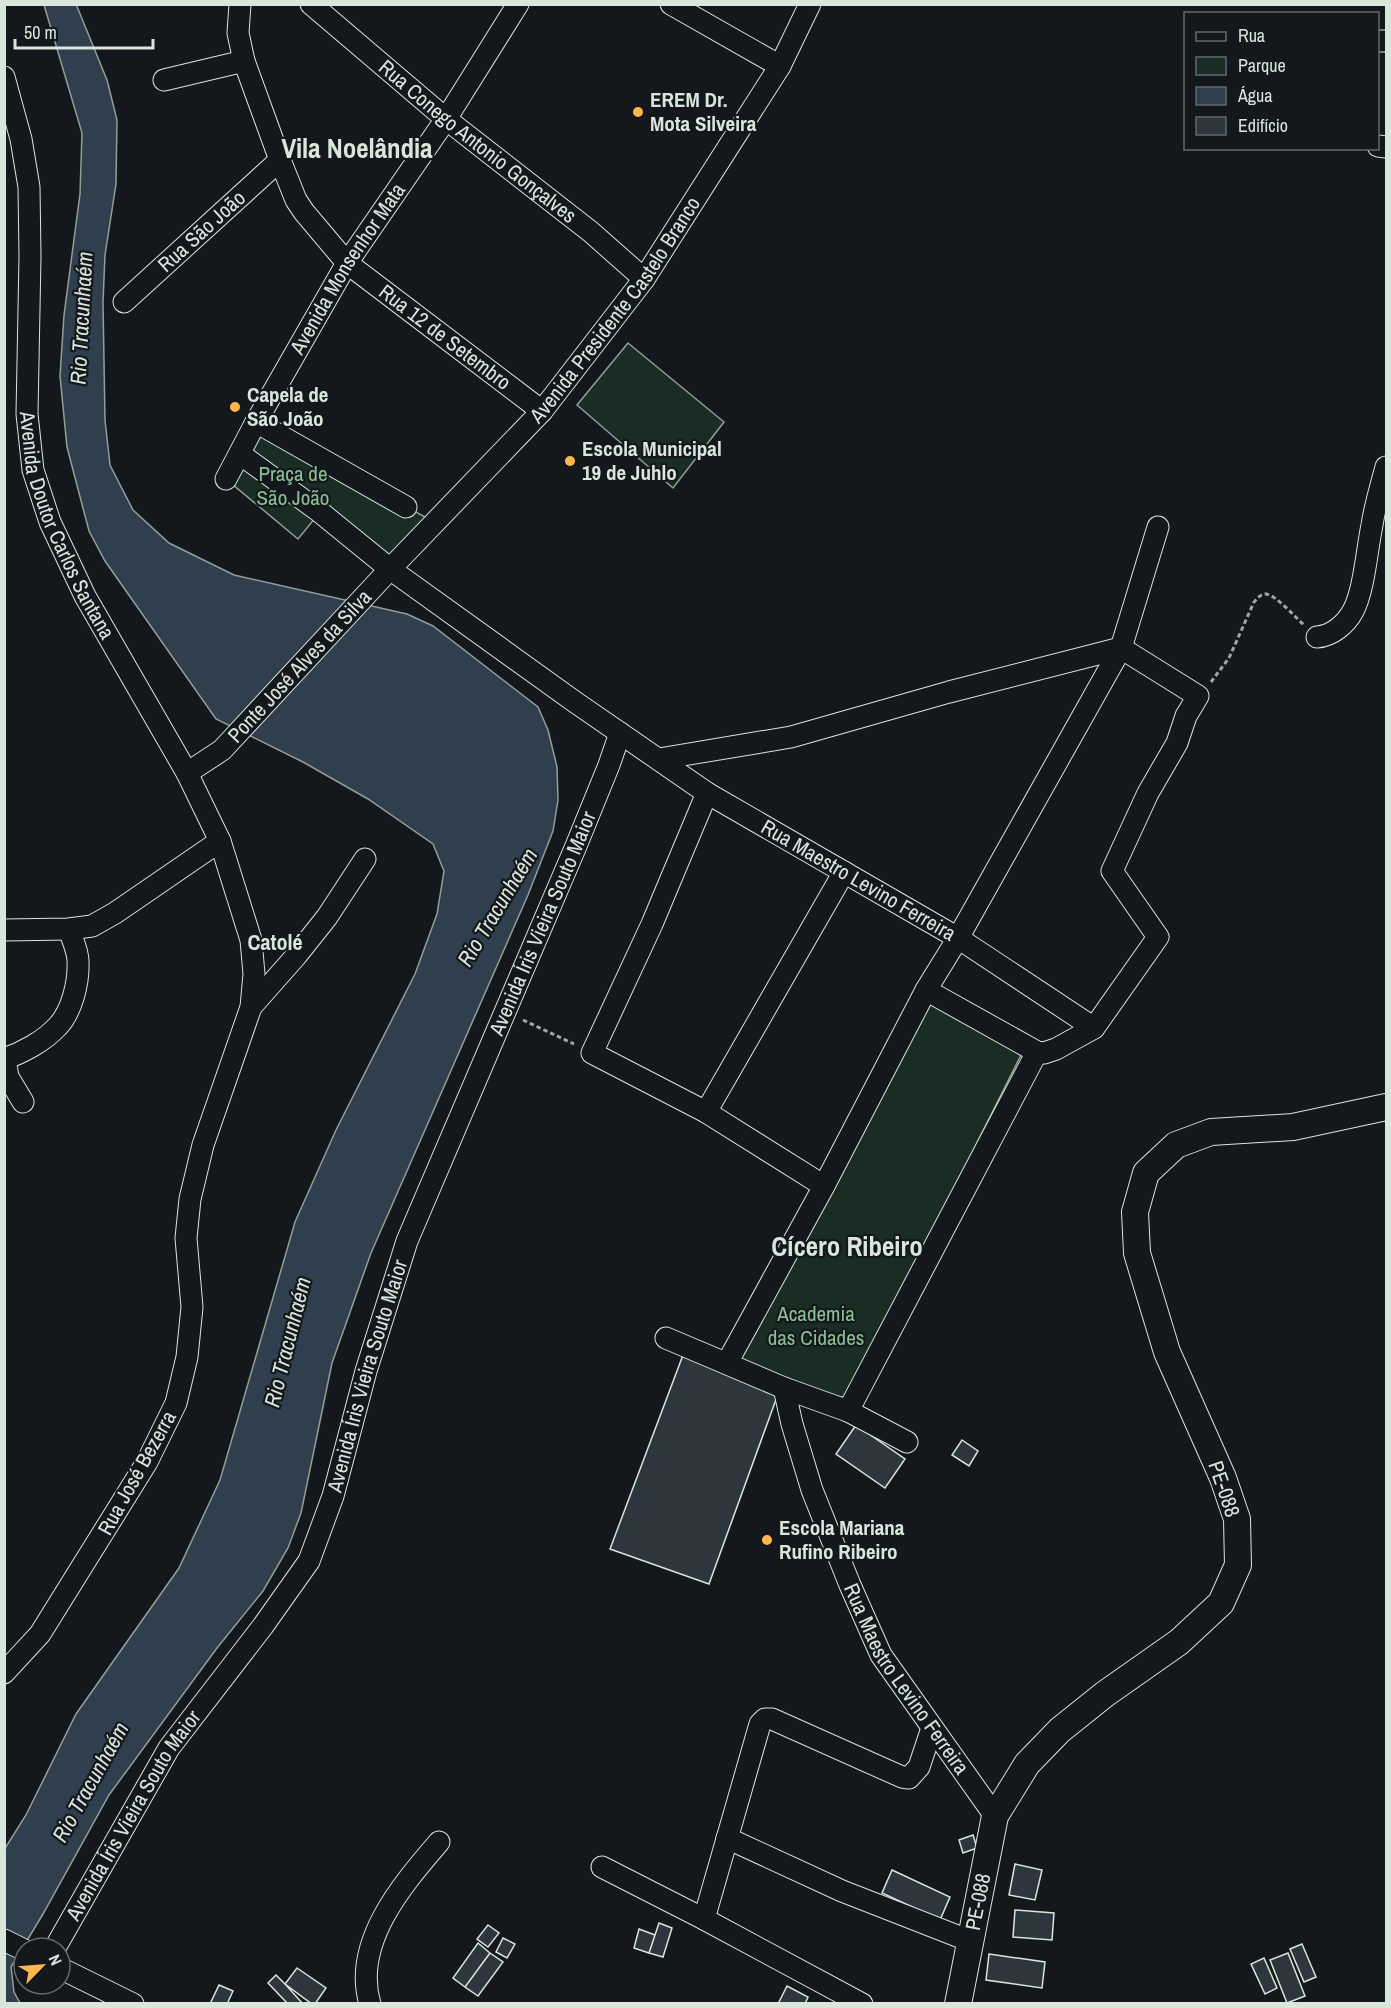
<svg xmlns="http://www.w3.org/2000/svg" width="1391" height="2008" font-family="'Archivo Narrow',sans-serif">
	<rect width="100%" height="100%" fill="#14181c"/>
	<path fill="#1a2d24" stroke="#939e99" stroke-width="1.5" d="M628,343L724,422L673,488L577,405Z
		M256,422L432,521L388,567L320,512L298,539L226,479Z
		M926,990L1023,1051L849,1398L784,1388L727,1363Z"/>
	<path fill="#2f3f4d" stroke="#939e99" stroke-width="1.5" d="M76,4L107,80L117,120L116,184L105,255L103,302L105,420L110,465L133,510L169,543L234,575L407,614L433,626L538,707L548,730L557,767L558,800L553,831L528,895L371,1253L332,1363L301,1513L288,1548L263,1591L217,1648L109,1795L43,1914L11,1967L14,1992L20,2003H5L4,1850L26,1815L76,1714L179,1568L220,1480L295,1222L336,1130L415,974L437,914L444,871L433,844L368,799L303,762L216,719L105,561L89,531L67,447L60,376L64,315L80,194L82,133L44,5Z"/>
	<path fill="#2c363c" stroke="#d8e6dc" stroke-width="1.5" d="M683,1355L778,1394L709,1584L610,1549Z
		M856,1425L905,1459L885,1488L836,1454Z
		M962,1440L978,1451L969,1466L952,1455Z
		M973,1835L977,1848L963,1853L959,1840Z
		M1015,1864L1042,1870L1035,1900L1009,1895Z
		M892,1870L950,1897L940,1920L882,1893Z
		M1015,1910L1054,1913L1052,1940L1013,1937Z
		M659,1923L672,1928L663,1957L649,1953Z
		M488,1925L499,1933L488,1947L477,1939Z
		M639,1929L655,1935L649,1953L634,1948Z
		M503,1938L515,1944L507,1958L496,1952Z
		M478,1943L490,1953L465,1987L453,1978Z
		M1302,1944L1316,1977L1304,1982L1290,1949Z
		M490,1953L503,1962L478,1996L465,1987Z
		M1288,1953L1305,1996L1287,2003L1270,1960Z
		M989,1954L1045,1962L1042,1988L986,1980Z
		M1264,1958L1277,1988L1265,1994L1251,1964Z
		M297,1968L326,1988L315,2004H312L285,1984Z
		M276,1975L285,1984L303,2004H288L268,1983Z
		M219,1985L233,1991L227,2004H210Z
		M787,1986L808,1997L805,2004H778Z"/>
	<g fill="none" stroke-linecap="round" stroke-linejoin="round">
		<g stroke="#d8e6dc" stroke-width="23">
			<g id="minor">
				<path id="s1" d="M240,4L238,33L244,61L280,160L296,200L304,212L347,263L542,411"/>
				<path id="s2" d="M311,4L446,119L591,232L644,279"/>
				<path d="M671,4L780,66"/>
				<path d="M1378,41H1386"/>
				<path id="s3" d="M4,77L21,139L29,187L30,256L27,414L33,470L50,522L85,596L187,773L220,841L251,940L254,974L251,1007L203,1145L190,1199L186,1238L192,1307L187,1357L176,1403L147,1462L40,1634L4,1673"/>
				<path d="M164,80L244,61"/>
				<path d="M1378,146L1386,147"/>
				<path id="s4" d="M124,302L280,160"/>
				<path d="M256,422L406,507"/>
				<path id="s5" d="M240,454L320,512L390,569L575,702L707,793L958,938L926,990L824,1186L727,1363"/>
				<path id="s6" d="M226,479L256,422L347,263L446,119L518,4"/>
				<path d="M1317,637C1332,636 1346,624 1353,611C1364,591 1367,549 1372,525C1375,505 1381,486 1386,467"/>
				<path d="M659,759L791,737L949,692L1121,648L1198,696L1186,716L1177,743L1148,793L1112,871L1158,937L1094,1028L1056,1049L1044,1053L1037,1052L926,990"/>
				<path id="s7" d="M187,773L222,750L390,569L542,411L644,279L780,66L810,4"/>
				<path d="M707,793L652,924L592,1053L706,1112L824,1186"/>
				<path d="M4,930L69,929L92,926L115,913L220,841"/>
				<path d="M251,1007L296,956L327,917L365,859"/>
				<path d="M1094,1028L958,938L1121,648L1158,527"/>
				<path d="M4,1059C22,1053 44,1041 57,1027C72,1012 79,982 78,961C78,951 72,939 69,929"/>
				<path d="M5,1059L8,1077L23,1102"/>
				<path d="M706,1112L844,872"/>
				<path d="M666,1338L784,1388L848,1411L907,1442"/>
				<path id="s8" d="M784,1388L792,1424L812,1490L850,1585L881,1655L995,1816"/>
				<path d="M848,1411L1037,1052"/>
				<path d="M727,1838L842,1891L970,1941"/>
				<path d="M602,1867L704,1919"/>
				<path d="M4,1940L24,1950"/>
				<path id="s9" d="M55,1948L169,1748L263,1626L309,1561L333,1496L366,1371L407,1241L576,846L609,765L620,733"/>
				<path d="M60,1968L133,2004"/>
				<path d="M370,2004C352,1943 402,1885 439,1842"/>
				<path d="M862,2004L704,1919L760,1724L765,1719H772L902,1777L909,1778L919,1767L932,1728"/>
			</g>
		</g>
		<g stroke="#d8e6dc" stroke-width="28">
			<g id="major">
				<path id="s10" d="M958,2004L995,1816L1027,1764L1060,1730L1105,1694L1179,1642L1221,1603L1238,1565L1237,1519L1223,1478L1167,1352L1137,1253L1135,1212L1146,1173L1176,1145L1211,1132L1293,1127L1386,1107"/>
			</g>
		</g>
		<path stroke="#9da8a2" stroke-width="3" stroke-dasharray="4.5 3" stroke-linecap="butt" d="M1211,682L1229,658L1254,602C1258,598 1260,594 1266,594C1276,595 1296,618 1304,625
			M523,1020L574,1044"/>
		<use href="#minor" stroke="#14181c" stroke-width="21"/>
		<use href="#major" stroke="#14181c" stroke-width="26"/>
	</g>
	<g fill="#ffb74d" stroke="#14181c" stroke-width="2">
		<circle cx="638" cy="112" r="6"/>
		<circle cx="235" cy="407" r="6"/>
		<circle cx="570" cy="461" r="6"/>
		<circle cx="767" cy="1540" r="6"/>
	</g>
	<g text-anchor="middle" stroke-width="4.5" stroke-linejoin="round" paint-order="stroke">
		<g font-size="21" font-weight="bold" fill="#d8e6dc" stroke="#14181c" text-anchor="start">
			<text x="650" y="107">EREM Dr.<tspan x="650" dy="24">Mota Silveira</tspan></text>
			<text x="247" y="402">Capela de<tspan x="247" dy="24">São João</tspan></text>
			<text x="582" y="456">Escola Municipal<tspan x="582" dy="24">19 de Juhlo</tspan></text>
			<text x="779" y="1535">Escola Mariana<tspan x="779" dy="24">Rufino Ribeiro</tspan></text>
		</g>
		<g font-size="21" fill="#d8e6dc" stroke="#14181c">
			<text dy="7" stroke="none"><textPath href="#s2" startOffset="216">Rua Conego Antonio Gonçalves</textPath></text>
			<text dy="7" stroke="none"><textPath href="#s4" startOffset="105">Rua São João</textPath></text>
			<text dy="7" stroke="none"><textPath href="#s6" startOffset="243">Avenida Monsenhor Mata</textPath></text>
			<text dy="7" stroke="none"><textPath href="#s7" startOffset="633">Avenida Presidente Castelo Branco</textPath></text>
			<text dy="7" stroke="none"><textPath href="#s1" startOffset="410">Rua 12 de Setembro</textPath></text>
			<text dy="7" stroke="none"><textPath href="#s3" startOffset="459">Avenida Doutor Carlos Santana</textPath></text>
			<text dy="7" stroke="none"><textPath href="#s7" startOffset="156">Ponte José Alves da Silva</textPath></text>
			<text dy="7" stroke="none"><textPath href="#s5" startOffset="752">Rua Maestro Levino Ferreira</textPath></text>
			<text dy="7" stroke="none"><textPath href="#s9" startOffset="1144">Avenida Íris Vieira Souto Maior</textPath></text>
			<text dy="7" stroke="none"><textPath href="#s9" startOffset="658">Avenida Íris Vieira Souto Maior</textPath></text>
			<text transform="translate(137 1473) rotate(-61)" y="7">Rua José Bezerra</text>
			<text transform="translate(1224 1489) rotate(71)" y="7">PE-088</text>
			<text dy="7" stroke="none"><textPath href="#s8" startOffset="318">Rua Maestro Levino Ferreira</textPath></text>
			<text dy="7" stroke="none"><textPath href="#s9" startOffset="154">Avenida Íris Vieira Souto Maior</textPath></text>
			<text dy="7" stroke="none"><textPath href="#s10" startOffset="104">PE-088</textPath></text>
		</g>
		<g font-size="21" fill="#8ac095" stroke="#14181c">
			<text x="293" y="481">Praça de<tspan x="293" dy="24">São João</tspan></text>
			<text x="816" y="1321">Academia<tspan x="816" dy="24">das Cidades</tspan></text>
		</g>
		<g font-size="22" font-style="italic" fill="#d8e6dc" stroke="#14181c">
			<text transform="translate(81 318) rotate(-87)" y="8">Rio Tracunhaém</text>
			<text transform="translate(497 907) rotate(-59)" y="8">Rio Tracunhaém</text>
			<text transform="translate(287 1342) rotate(-76)" y="8">Rio Tracunhaém</text>
			<text transform="translate(90 1782) rotate(-61)" y="8">Rio Tracunhaém</text>
		</g>
		<g font-size="22" font-weight="bold" fill="#d8e6dc" stroke="#14181c">
			<text x="275" y="950">Catolé</text>
		</g>
		<g font-size="27" font-weight="bold" fill="#d8e6dc" stroke="#14181c">
			<text x="357" y="158">Vila Noelândia</text>
			<text x="847" y="1256">Cícero Ribeiro</text>
		</g>
	</g>
	<rect width="1391" height="2008" fill="none" stroke="#d8e6dc" stroke-width="12"/>
	<rect x="1184" y="12" width="195" height="138" fill="#14181c" stroke="#626a69" stroke-width="1.5"/>
	<rect x="1196" y="32" width="30" height="9" fill="#14181c" stroke="#626a69" stroke-width="1.5"/>
	<text x="1238" y="42" font-size="18" fill="#d8e6dc">Rua</text>
	<rect x="1196" y="57" width="30" height="18" fill="#1a2d24" stroke="#626a69" stroke-width="1.5"/>
	<text x="1238" y="72" font-size="18" fill="#d8e6dc">Parque</text>
	<rect x="1196" y="87" width="30" height="18" fill="#2f3f4d" stroke="#626a69" stroke-width="1.5"/>
	<text x="1238" y="102" font-size="18" fill="#d8e6dc">Água</text>
	<rect x="1196" y="117" width="30" height="18" fill="#2c363c" stroke="#626a69" stroke-width="1.5"/>
	<text x="1238" y="132" font-size="18" fill="#d8e6dc">Edifício</text>
	<g transform="translate(42 1966) rotate(65)"><circle r="28" fill="#14181c" stroke="#626a69" stroke-width="1.5"/>
	<path d="M0-4.5L10 22L0 15L-10 22Z" fill="#ffb74d"/>
	<text y="-9" font-size="16" font-weight="bold" text-anchor="middle" fill="#d8e6dc">N</text>
	</g>
	<path d="M15 39v9h138v-9" fill="none" stroke="#d8e6dc" stroke-width="3"/>
	<text x="24" y="39" font-size="18" fill="#d8e6dc" stroke="#14181c" stroke-width="4.5" paint-order="stroke">50 m</text>
</svg>
